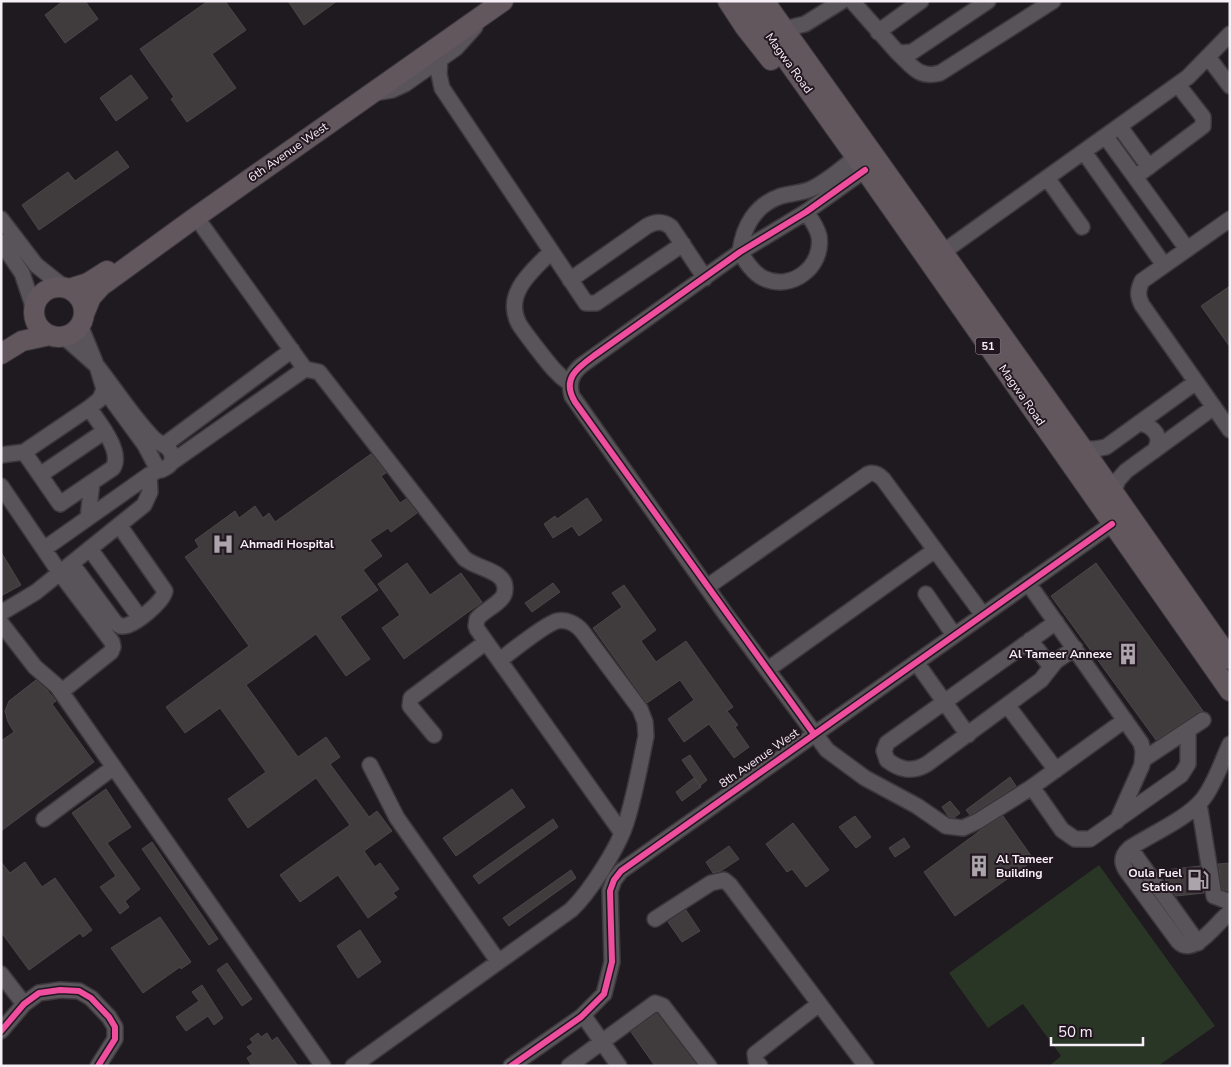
<svg xmlns="http://www.w3.org/2000/svg" width="1231" height="1067" font-family="'Nunito Sans',sans-serif">
	<rect width="100%" height="100%" fill="#1f1a1f"/>
	<path fill="#293626" d="M1099,865L1215,1026L1158,1066H1049L1061,1056L1023,1004L988,1028L949,973Z"/>
	<path fill="#403b3c" stroke="#4b4647" d="M63,1H85L98,19L65,43L45,15Z
		M208,1H225L246,30L212,54L236,88L187,122L171,99L174,97L140,49Z
		M288,1H337L304,25Z
		M131,75L148,98L116,121L100,98Z
		M117,151L129,167L39,230L22,205L68,172L75,181Z
		M1230,286V347L1201,306Z
		M371,454L386,473L381,476L400,503L406,499L417,513L391,532L388,528L370,540L382,556L363,570L378,590L340,617L370,659L346,676L316,634L246,685L298,757L326,737L340,757L330,764L369,817L377,811L392,831L364,851L375,867L380,863L399,889L393,893L397,897L368,918L338,875L300,902L280,875L350,825L316,778L248,828L228,799L266,772L220,708L185,733L166,707L249,646L185,557L199,547L195,540L235,511L239,518L255,506L263,518L269,513L275,522Z
		M587,498L602,520L579,536L572,526L553,538L544,524L555,516L557,519Z
		M1,552L21,585L1,596Z
		M407,563L430,595L461,573L482,602L404,659L382,628L400,615L378,584Z
		M1096,563L1203,711L1198,712L1156,740L1051,596Z
		M553,583L560,592L532,612L525,603Z
		M624,585L656,630L641,641L656,662L686,641L733,707L727,711L738,725L735,727L749,747L734,758L709,724L684,742L668,719L694,700L680,680L647,703L593,628L622,607L612,593Z
		M36,680L47,690L56,701L52,704L94,762L1,831V741L14,732L8,722L5,711L9,701Z
		M690,755L707,780L700,786L682,760Z
		M1010,777L1016,786L970,815L966,810Z
		M694,778L701,787L682,801L676,792Z
		M106,789L131,827L107,843L140,889L125,901L129,907L120,914L100,887L116,876L72,813Z
		M512,789L525,807L456,856L443,838Z
		M950,801L960,813L954,818L949,817L942,807Z
		M855,816L871,837L856,848L839,827Z
		M1003,816L1034,860L955,916L924,872L981,830Z
		M553,819L558,827L479,884L473,876Z
		M793,823L829,870L806,887L792,869L787,872L766,844Z
		M904,838L910,847L895,857L889,848Z
		M152,842L218,939L209,945L142,849Z
		M729,846L739,859L721,871L713,873L706,862Z
		M1,862L10,873L25,862L42,887L55,878L92,930L83,937L80,933L29,970L1,932Z
		M1230,863V890L1227,891L1222,889L1218,864Z
		M1200,866L1204,893L1176,896L1166,882L1165,870Z
		M571,870L576,878L509,926L503,918Z
		M686,910L700,931L682,942L668,922Z
		M160,917L191,962L181,969L180,967L143,993L111,948Z
		M360,930L381,962L358,978L337,946Z
		M227,963L252,999L242,1006L217,970Z
		M202,985L223,1018L214,1025L208,1016L186,1031L176,1017L199,1001L192,992Z
		M656,1014H657L697,1066H655L631,1032Z
		M258,1033L261,1037L267,1033L272,1041L277,1037L298,1066H252L247,1058L253,1054L247,1047L253,1043L250,1039Z"/>
	<g fill="none" stroke-linecap="round" stroke-linejoin="round">
		<g stroke="#3b373b" stroke-width="18">
			<path id="minor" d="M852,1L898,53L912,52L988,1
				M784,29L805,24L842,1
				M878,32L921,1
				M898,53C912,66 919,79 940,73L1053,1
				M1208,57L1230,86
				M440,59L439,74L442,88L586,303H596L683,244
				M375,93L392,90L405,84L456,48L475,27
				M1120,127L1149,167
				M1106,137L1187,249
				M1084,152L1164,265
				M865,170L806,212L740,252L582,365C571,374 568,383 572,396L727,616L827,750L865,778L917,806L946,826L963,828L978,821L1032,787L1125,720
				M1135,177L1203,126V117L1178,85
				M1047,178L1082,227
				M806,212C811,219 817,227 819,236C824,266 792,292 763,278C753,273 746,262 740,252C743,227 755,205 781,196C791,193 802,193 811,189C828,181 842,168 856,157
				M196,217L305,369L319,372L464,558C476,569 506,570 505,589C505,593 504,596 501,599C494,607 483,611 477,619L476,626L477,629L622,833
				M1,219L36,265L65,288
				M1230,219L1142,281C1138,290 1137,295 1142,305L1230,430
				M1,242L22,273L34,309
				M551,252C532,271 503,294 519,324C524,332 530,339 535,346C546,360 555,373 569,383
				M943,252L1188,77L1230,34
				M570,280L647,226C656,221 663,221 671,227L705,278
				M80,325L95,362
				M63,336L97,366
				M1139,423C1154,426 1164,438 1154,451
				M164,445L292,350
				M1083,449H1095L1106,447L1196,382
				M24,452L60,504L113,468C123,451 99,423 89,408
				M1,455L24,452L89,408L100,399L104,389L97,366C115,389 132,416 153,438C160,445 170,445 172,456C173,464 168,467 161,470L156,466L145,445L104,389
				M172,462L305,369
				M40,475L105,431
				M1,486L60,573L112,642L113,647L111,652L61,692
				M1113,492L1118,480L1126,471L1214,407
				M88,518L92,482
				M44,549L149,475L155,472
				M90,549L140,618
				M72,564L114,621C117,624 120,627 124,626C135,625 163,602 165,591L119,525
				M1028,583L1141,743L1143,751L1142,765L1117,821
				M707,587L868,474C874,472 878,474 883,479L983,615
				M926,594L954,635
				M1,613L36,592L144,505L150,492L149,475
				M1056,622L887,743L884,751L887,760C900,770 912,773 927,764L1041,680L1056,661L1075,648
				M1,623L35,667L57,686L323,1066
				M1030,640L1051,667
				M916,662L968,735
				M767,670L935,550
				M1007,705L1056,770
				M434,735L410,706L411,698L486,642
				M1230,744C1222,761 1215,784 1203,799C1187,819 1151,834 1130,848C1122,855 1121,862 1126,870L1178,941C1194,958 1217,922 1230,912
				M1144,759L1203,720
				M370,765L397,818L498,961
				M1032,787L1062,830L1075,839H1090L1181,775L1188,764V730
				M1199,804L1214,896L1230,902
				M44,819L114,767
				M1130,848L1198,943
				M655,919L711,883L724,880L730,885L866,1066
				M1,974L24,1004
				M583,1015L619,1066
				M1,1031L24,1004L39,993L60,990L79,991L91,998L109,1017L115,1027V1039L98,1066
				M353,1066L571,910C590,892 618,848 626,823C635,795 640,765 646,736L645,722L640,709L582,631C576,624 567,619 557,621C545,624 512,651 500,660
				M511,1066L581,1017L604,994L612,962L610,891L614,880L621,871L1112,524
				M569,1066L655,1003L663,1006L709,1066
				M760,1066L756,1061L755,1054L819,1004"/>
		</g>
		<g stroke="#3b373b" stroke-width="22">
			<path id="major" d="M728,1L745,27L771,60
				M745,1L856,157L1230,691
				M764,1L1083,449L1230,659
				M34 312a25 25 0 1 1 50 0a25 25 0 1 1-50 0Z
				M69,289L88,283L107,271
				M84,314L91,297L101,286L196,217L503,1
				M1,354L22,341L50,335"/>
		</g>
		<use href="#minor" stroke="#595459" stroke-width="15"/>
		<use href="#major" stroke="#63575e" stroke-width="20"/>
		<g stroke="#221721" stroke-width="9">
			<path id="cycleway" d="M814,734L575,402C561,379 577,368 595,355L740,252L806,212L865,170
				M1,1031L24,1004L39,993L60,990L79,991L91,998L109,1017L115,1027V1039L98,1066
				M511,1066L581,1017L604,994L612,962L610,891L614,880L621,871L1112,524"/>
		</g>
		<use href="#cycleway" stroke="#ef4d9e" stroke-width="6"/>
	</g>
	<defs>
		<g id="hospital-bare" transform="scale(1.725)"><path d="M-5-5h3v3.5h4V-5h3V5h-3V1.5h-4V5h-3Z" fill="#aba4ab" stroke="#221721" stroke-width="2.5" paint-order="stroke"/></g>
		<g id="building-bare" transform="scale(1.725)"><path d="M-4-6H4V6H1V3H-1V6H-4ZM-2.5-4.3h1.7v1.8h-1.7ZM.8-4.3h1.7v1.8H.8ZM-2.5-1h1.7V.8h-1.7ZM.8-1h1.7V.8H.8Z" fill="#aba4ab" stroke="#221721" stroke-width="2.5" paint-order="stroke"/></g>
		<g id="fuel-bare" transform="scale(1.725)"><path d="M-5.5-6h7V0h2V4h1.3V-2.5L3-4.5l.8-.8L6-3V5H2.5V1h-1V6h-7ZM-4.2-4.7v3.2H.2V-4.7Z" fill="#aba4ab" stroke="#221721" stroke-width="2.5" paint-order="stroke"/></g>
	</defs>
	<g fill-rule="evenodd">
		<use href="#hospital-bare" x="223" y="544"/>
		<use href="#building-bare" x="1128" y="654"/>
		<use href="#building-bare" x="979" y="866"/>
		<use href="#fuel-bare" x="1198" y="880"/>
	</g>
	<g text-anchor="middle" stroke-width="4" stroke-linejoin="round" paint-order="stroke">
		<rect fill="#221721" stroke="#b7aeb7" stroke-width="1" x="975.5" y="337.5" width="25" height="17" rx="4"/>
		<g font-size="11" font-weight="bold" fill="#f7eff7">
			<text x="988" y="350">51</text>
		</g>
		<g font-size="12" fill="#f7eff7" stroke="#221721">
			<text transform="translate(789 63) rotate(54)" y="4">Magwa Road</text>
			<text transform="translate(288 152) rotate(-35)" y="4">6th Avenue West</text>
			<text transform="translate(1022 395) rotate(55)" y="4">Magwa Road</text>
			<text transform="translate(759 758) rotate(-35)" y="4">8th Avenue West</text>
		</g>
		<g font-size="12" font-weight="bold" fill="#f7eff7" stroke="#221721" text-anchor="start">
			<text x="240" y="548">Ahmadi Hospital</text>
			<text x="1112" y="658" text-anchor="end">Al Tameer Annexe</text>
			<text x="996" y="863">Al Tameer<tspan x="996" dy="14">Building</tspan></text>
			<text x="1182" y="877" text-anchor="end">Oula Fuel<tspan x="1182" dy="14">Station</tspan></text>
		</g>
	</g>
	<rect width="1231" height="1067" fill="none" stroke="#f7eff7" stroke-width="5"/>
	<path d="M1051 1037v8h92v-8" fill="none" stroke="#f7eff7" stroke-width="2.5"/>
	<text x="1058" y="1037" font-size="15" fill="#f7eff7" stroke="#221721" stroke-width="4" paint-order="stroke">50 m</text>
</svg>
